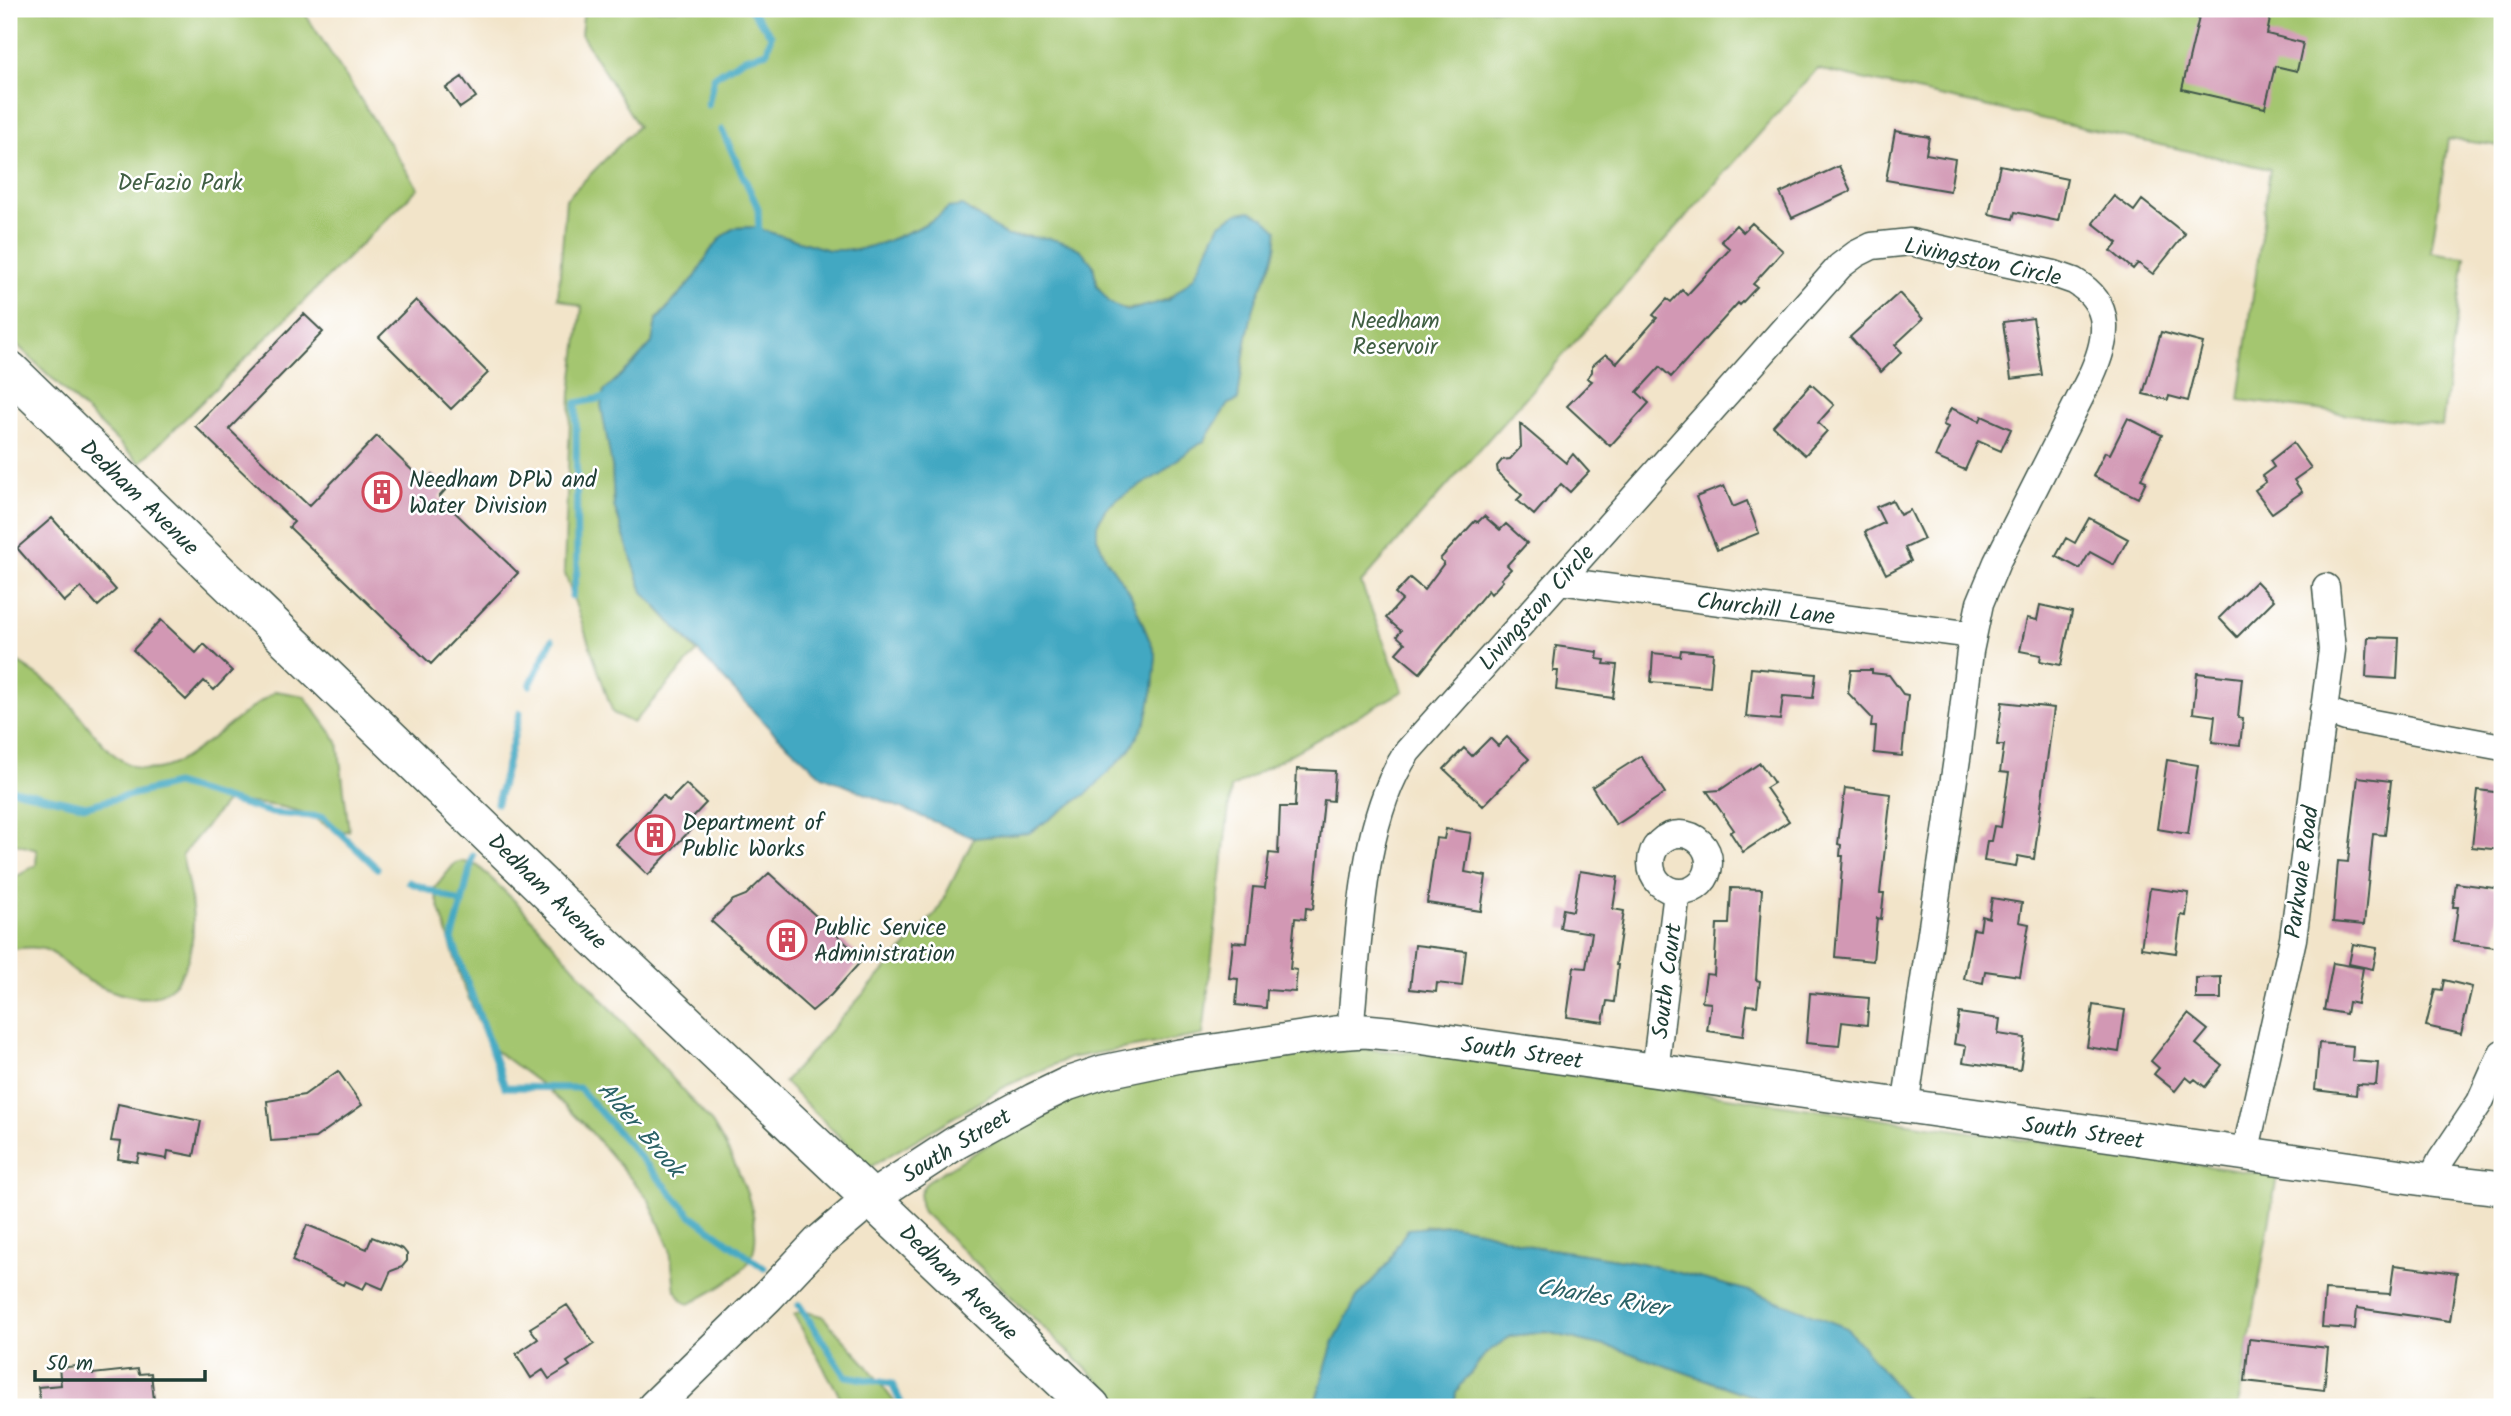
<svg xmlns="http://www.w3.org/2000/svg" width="2511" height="1416" font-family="Kalam,sans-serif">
	<rect width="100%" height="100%" fill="#fff"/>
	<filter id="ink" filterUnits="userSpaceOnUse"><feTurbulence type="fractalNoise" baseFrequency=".0143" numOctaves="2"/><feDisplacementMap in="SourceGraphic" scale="14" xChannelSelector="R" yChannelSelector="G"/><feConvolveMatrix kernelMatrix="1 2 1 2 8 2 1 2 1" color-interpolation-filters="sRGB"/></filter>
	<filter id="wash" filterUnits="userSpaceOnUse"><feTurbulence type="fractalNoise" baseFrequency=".00686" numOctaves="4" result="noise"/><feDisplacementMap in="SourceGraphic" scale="28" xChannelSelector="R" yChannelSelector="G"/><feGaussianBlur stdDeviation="1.57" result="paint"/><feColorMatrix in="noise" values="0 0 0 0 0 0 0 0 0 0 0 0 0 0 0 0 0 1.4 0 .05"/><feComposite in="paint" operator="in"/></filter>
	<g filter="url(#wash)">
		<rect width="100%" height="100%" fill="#f2e4c9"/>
		<path fill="#a4c670" stroke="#628252" stroke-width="2" d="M9,9H302L418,188L140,463L9,337Z
			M584,9H2502V146L2448,139L2431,252L2465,257L2442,426L2239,400L2270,169L1817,69L1361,583L1403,691L1231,788L1203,1035L1070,1058L1008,1085L870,1167L784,1082L937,912L974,838L1029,833L1089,792L1146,721L1153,688L1156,656L1130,593L1106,559L1097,538V525L1105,509L1116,500L1160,474L1175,461L1204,441L1228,404L1238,400C1243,366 1246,330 1257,298C1266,274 1279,256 1277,230L1220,224C1212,241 1205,264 1193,278C1178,294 1168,300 1147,306C1110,315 1099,300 1093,265L1028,236H1007L988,226L974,212L948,208L938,217L916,229L882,243L857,250H829L752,227L734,228L722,237L710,251L696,276L656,320L652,343L632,365L604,391L602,405L612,466L614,506L643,592L697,652L633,723L613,713L564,571L571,393L582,307L558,298L566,199L638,126L581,34Z
			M9,656C24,667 42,677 57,690C93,723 121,796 181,760C215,739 243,712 276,691L304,696L338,742L349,831C331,834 316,815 298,811C274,804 251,802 226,802L182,855C186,876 192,898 193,919C194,948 185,991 151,997C132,1000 105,989 89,981C52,962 61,940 9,950V881L36,865L37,850L9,842Z
			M462,861L478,866L520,906L712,1123C732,1155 777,1236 743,1269C728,1284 707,1294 689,1304L684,1302L675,1290L670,1249L649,1200L586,1126L546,1088L488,1045L462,982L434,889L455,863Z
			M1360,1049L1423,1053L2277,1176L2238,1407H1913L1846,1328L1757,1293L1637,1262L1531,1246L1485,1231L1452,1225L1425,1226L1397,1245L1389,1263L1357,1297L1318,1392L1314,1407H1126L923,1212C917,1199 919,1190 929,1180L1052,1107L1074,1098L1169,1065Z
			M802,1311L822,1316L865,1363L898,1407H846L794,1315Z
			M1546,1332L1621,1350L1783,1407H1454L1456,1392L1486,1353L1511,1336Z"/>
		<path fill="#42a8c2" stroke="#30727b" stroke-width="2" d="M962,206L1007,236L1048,238L1069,244L1081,250L1093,265L1097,286L1110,303L1127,311L1168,300L1194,277L1220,224L1238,213L1250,211L1264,218L1277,230C1279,256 1266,274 1257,298C1246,330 1242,366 1238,400L1228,404L1204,441L1175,461L1160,474L1116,500L1105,509L1097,525V538L1106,559L1130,593L1156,656L1153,688L1146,721L1129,751L1089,792L1029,833L974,838L822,776L770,729L643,592L614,506L612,466L601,405L604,391L632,365L652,343L656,321L696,276L710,251L722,237L734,228L752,227L829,250H857L882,243L916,229L938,217L948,208Z
			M1452,1225L1485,1231L1531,1246L1637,1262L1757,1293L1847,1328L1913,1407H1783L1621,1350L1546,1332L1511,1336L1486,1353L1456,1392L1454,1407H1314L1333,1343L1357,1297L1389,1263L1397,1245L1408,1229Z"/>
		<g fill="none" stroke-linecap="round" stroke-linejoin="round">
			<path stroke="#42a8c2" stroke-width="7" d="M708,105L714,77L745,58L767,52L771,35L750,9
				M722,130L758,208L759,237
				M572,596L577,572L576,403L603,398L611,400
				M530,685L552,640
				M9,789L86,806L175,784L272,813L323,817L377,868
				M497,803L520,713
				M409,882L462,903L452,940L505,1087L579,1088L691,1215L764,1268
				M462,903L473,856
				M799,1305L846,1376L892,1384L903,1407"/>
		</g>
		<g id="blocks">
			<path fill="#d298b4" d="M2201,9H2272L2267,34L2303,43L2297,71L2275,66L2265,108L2182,89Z
				M462,77L476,97L460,108L446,88Z
				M1895,131L1929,137L1926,154L1955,159L1950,191L1886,180Z
				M2000,165L2067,179L2058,221L2015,212L2013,219L1989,214Z
				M1839,166L1851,191L1792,218L1780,193Z
				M2114,196L2134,211L2142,200L2185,234L2153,274L2138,263L2133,269L2111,251L2118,243L2093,223Z
				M1752,223L1783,251L1753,284L1757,287L1740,305L1738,303L1671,377L1660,367L1637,392L1649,403L1610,446L1567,406L1592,381L1587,378L1592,372V366L1606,354L1617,363L1657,318L1653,315L1667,299L1671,302L1682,290L1687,295L1730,249L1721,241L1736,225L1743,232Z
				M1899,293L1923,319L1895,345L1902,352L1881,372L1850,337Z
				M416,300L488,373L451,409L379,337Z
				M304,314L323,332L229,429L309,506L377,436L424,482L432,474L447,488L439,497L518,573L431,664L289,527L294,522L195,426Z
				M2033,318L2042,375L2011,379L2003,322Z
				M2161,332L2203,343L2188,401L2169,396L2168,400L2143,394Z
				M1811,384L1834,405L1818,423L1827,431L1805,455L1773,426Z
				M1951,408L1980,421L1982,416L2011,429L2001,451L1978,441L1965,470L1935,457L1948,427L1943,425Z
				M2128,418L2162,435L2141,479L2146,481L2138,498L2093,476L2105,452L2110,454Z
				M1520,424L1566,463L1573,454L1589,472L1570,492L1561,484L1534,515L1517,500L1522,495L1498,473L1497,466L1502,460L1510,459L1521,447Z
				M2293,443L2311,468L2294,480L2302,492L2272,513L2255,490L2266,482L2262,476L2274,467L2270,461Z
				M1724,486L1733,507L1747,501L1759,533L1717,550L1696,497Z
				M1892,500L1900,515L1910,510L1924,539L1905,548L1911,561L1886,574L1865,532L1884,523L1876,507Z
				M1484,516L1500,530L1506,524L1527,543L1507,565L1511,569L1501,579L1503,581L1491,594L1488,590L1420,673L1396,653L1405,643L1397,636L1401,631L1386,618L1402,600L1395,594L1410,578L1424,590L1444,563L1440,559L1475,521L1478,522Z
				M52,518L116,590L98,606L81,587L64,602L17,548Z
				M2089,518L2128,539L2114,565L2090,552L2080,569L2056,556L2066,538L2075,543Z
				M2256,581L2274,600L2237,637L2219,618Z
				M2040,605L2072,612L2061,665L2040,661L2041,655L2020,651L2027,618L2037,620Z
				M161,620L196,653L204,644L232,671L214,690L204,681L186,700L133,650Z
				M2368,637L2399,638L2397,679L2366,677Z
				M1556,646L1598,652L1597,659L1605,660L1604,664L1617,665L1613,698L1556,690L1558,671H1553Z
				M1681,650L1713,653L1710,687L1651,682L1653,653L1680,656Z
				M1751,668L1816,674L1813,698L1783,696L1780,720L1746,717Z
				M1851,670H1872V673L1889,675L1903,694L1908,695L1902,756L1874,753L1876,727H1871L1872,718L1848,693Z
				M2197,673L2242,678L2238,718L2243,719L2240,745L2212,742L2215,716L2193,713Z
				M2002,702L2054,708L2034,859L2018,856L2016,866L1984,861L1987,841H1991L1994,826L2001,827L2009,773L2000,772L2004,745H1997Z
				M1507,737L1529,759L1483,806L1444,769L1464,748L1472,756L1490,738L1498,746Z
				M1641,756L1665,793L1616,825L1592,787Z
				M2167,760L2198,765L2188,834L2157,829Z
				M1760,763L1774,783L1766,788L1789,821L1743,852L1730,832L1734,830L1707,791L1720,790Z
				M1297,769L1335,771L1333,801L1324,800L1313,909L1306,908L1305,919L1295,918L1290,969L1297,970L1295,992L1267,990L1266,1008L1236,1005L1238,979L1229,978L1233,942L1247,943L1253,887L1265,888L1269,853L1278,854L1280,807H1295Z
				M2358,777L2391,781L2385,835L2373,834L2364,925L2333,922L2338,861L2348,862Z
				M686,784L706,803L690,820L695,825L648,875L616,844L663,795L669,801Z
				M1845,788L1891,794L1880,893H1884L1881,919L1877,918L1873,961L1835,957L1843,856H1840L1841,845L1838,844Z
				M2478,790L2502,793V850L2472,847Z
				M1446,829L1471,833L1465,872L1486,876L1481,911L1427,903L1436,838L1444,839Z
				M1580,871L1618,877L1613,909L1624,911L1616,965H1618L1614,1002L1607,1001L1603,1022L1567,1017L1574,967L1586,968L1592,933L1560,928L1563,909L1573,911Z
				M769,873L863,959L831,995L812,1011L711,921L733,900L746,895Z
				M2456,883L2502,889L2495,947L2453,942L2458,907H2453Z
				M1731,888L1762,889L1756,980L1760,981L1757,1006L1747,1005L1743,1036L1707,1031L1711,1003L1702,1002L1706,974L1714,975L1717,924H1729Z
				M2150,888L2189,893L2186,916L2181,915L2176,953L2141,948Z
				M1992,898L2022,903L2019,922L2029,924L2020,976L1985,971L1983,983L1964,979L1973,929L1980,930L1982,916L1989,918Z
				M2353,944L2377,948L2373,969L2349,964Z
				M1415,945L1466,951L1462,986L1437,983L1436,992L1410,989Z
				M2333,963L2363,968L2357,1004L2348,1002L2346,1014L2324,1010Z
				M2221,977V999H2196V978Z
				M2444,980L2472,987L2461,1034L2426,1026L2435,989L2442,990Z
				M1810,993L1869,998L1867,1025L1842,1022L1839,1046L1806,1043Z
				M2093,1005L2125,1010L2119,1052L2087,1047Z
				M1959,1013L2000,1019L1998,1034L2025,1038L2020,1070L1963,1062L1966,1046L1954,1044Z
				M2188,1014L2208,1030L2196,1044L2222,1065L2205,1087L2195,1079L2192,1082L2186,1077L2175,1091L2154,1074L2159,1068L2151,1061Z
				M2319,1043L2353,1046L2352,1061L2378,1063L2376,1085L2357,1084L2356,1095L2315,1090Z
				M338,1071L362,1105L315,1138L271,1141L267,1101L304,1095Z
				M118,1104L201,1121L194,1156L168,1151L167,1159L139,1154L137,1162L118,1159L121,1142L111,1141Z
				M307,1225L367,1249L372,1237L403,1249L407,1254V1261L402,1267L391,1271L383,1289L367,1282L363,1289L345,1281L343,1285L292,1261Z
				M2394,1265L2457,1273L2450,1321L2357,1308L2355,1329L2322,1327L2325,1290L2390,1294Z
				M567,1305L594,1344L567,1362L570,1366L549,1379L543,1370L531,1378L516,1354L538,1339L530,1328Z
				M2249,1339L2328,1348L2324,1390L2245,1381Z
				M92,1364L93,1374L138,1369L139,1374L151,1373L154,1400L142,1402V1407H41L38,1387L61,1385L59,1368Z"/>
		</g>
	</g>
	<g filter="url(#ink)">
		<use href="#blocks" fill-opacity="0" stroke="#3f564a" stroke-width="2"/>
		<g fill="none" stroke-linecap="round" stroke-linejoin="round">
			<g stroke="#3f564a" stroke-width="29">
				<path id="minor" d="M1560,581L1973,635
					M2323,710L2346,718L2502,747
					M1651 863a29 29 0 1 1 58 0a29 29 0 1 1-58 0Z
					M1350,1032C1359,947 1359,822 1408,751L1840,266L1856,254L1872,246L1910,242L2054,274L2074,281C2114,304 2108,339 2091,376L1997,562L1980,603L1970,651L1958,752L1905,1107
					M1655,1071L1677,892
					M2245,1154L2293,939L2332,650L2326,587
					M2431,1180L2441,1160L2480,1102L2502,1053"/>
			</g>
			<g stroke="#3f564a" stroke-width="36">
				<path id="tertiary" d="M654,1407L768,1296L818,1243L871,1198L957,1142L1034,1100L1067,1084L1103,1072L1180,1056L1335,1033L1365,1031L1397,1034L2431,1180L2502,1188"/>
			</g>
			<g stroke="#3f564a" stroke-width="41">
				<path id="primary" d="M9,370L595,937L1091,1407"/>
			</g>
			<use href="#minor" stroke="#fff" stroke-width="26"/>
			<use href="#tertiary" stroke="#fff" stroke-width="33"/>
			<use href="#primary" stroke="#fff" stroke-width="38"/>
		</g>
	</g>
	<defs>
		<g id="building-ring" transform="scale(2.0125)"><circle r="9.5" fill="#fff" stroke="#d1495b" stroke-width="1.5"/><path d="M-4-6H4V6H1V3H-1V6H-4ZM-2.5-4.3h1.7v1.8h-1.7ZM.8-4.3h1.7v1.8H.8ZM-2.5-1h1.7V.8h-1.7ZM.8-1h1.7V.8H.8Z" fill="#d1495b"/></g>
	</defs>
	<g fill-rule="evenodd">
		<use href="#building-ring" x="382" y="492"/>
		<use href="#building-ring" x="655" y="835"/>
		<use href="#building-ring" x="787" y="940"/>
	</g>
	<g text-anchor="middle" stroke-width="5" stroke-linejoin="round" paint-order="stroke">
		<g font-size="23" fill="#405f43" stroke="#fff">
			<text x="180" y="190">DeFazio Park</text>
			<text x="1395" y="328">Needham<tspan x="1395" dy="26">Reservoir</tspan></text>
		</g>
		<g font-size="23" fill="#1f3d34" stroke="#fff">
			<text transform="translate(1983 261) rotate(12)" y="8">Livingston Circle</text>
			<text transform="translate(140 497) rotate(44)" y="8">Dedham Avenue</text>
			<text transform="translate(1536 607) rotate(-48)" y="8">Livingston Circle</text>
			<text transform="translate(1766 608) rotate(7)" y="8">Churchill Lane</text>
			<text transform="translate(2301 872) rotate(-82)" y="8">Parkvale Road</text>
			<text transform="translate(548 891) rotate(44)" y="8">Dedham Avenue</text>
			<text transform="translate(1666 981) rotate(-83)" y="8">South Court</text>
			<text transform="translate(1522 1052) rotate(8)" y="8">South Street</text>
			<text transform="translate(2083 1132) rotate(8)" y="8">South Street</text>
			<text transform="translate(956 1145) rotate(-31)" y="8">South Street</text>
			<text transform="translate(959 1282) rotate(44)" y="8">Dedham Avenue</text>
		</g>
		<g font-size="23" fill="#1f3d34" stroke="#fff" text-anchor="start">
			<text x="409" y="487">Needham DPW and<tspan x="409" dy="26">Water Division</tspan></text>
			<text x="682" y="830">Department of<tspan x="682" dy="26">Public Works</tspan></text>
			<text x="814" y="935">Public Service<tspan x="814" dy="26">Administration</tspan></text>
		</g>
		<g font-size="24" font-style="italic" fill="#2b6266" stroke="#fff">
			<text transform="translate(641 1129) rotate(49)" y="8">Alder Brook</text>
			<text transform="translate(1602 1297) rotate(10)" y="8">Charles River</text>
		</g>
	</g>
	<rect width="2511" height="1416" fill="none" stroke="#fff" stroke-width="35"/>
	<path d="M35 1370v10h170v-10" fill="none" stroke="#1f3d34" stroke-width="3.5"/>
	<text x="46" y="1370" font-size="21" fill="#1f3d34" stroke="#ffffff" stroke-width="5" paint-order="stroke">50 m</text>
</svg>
